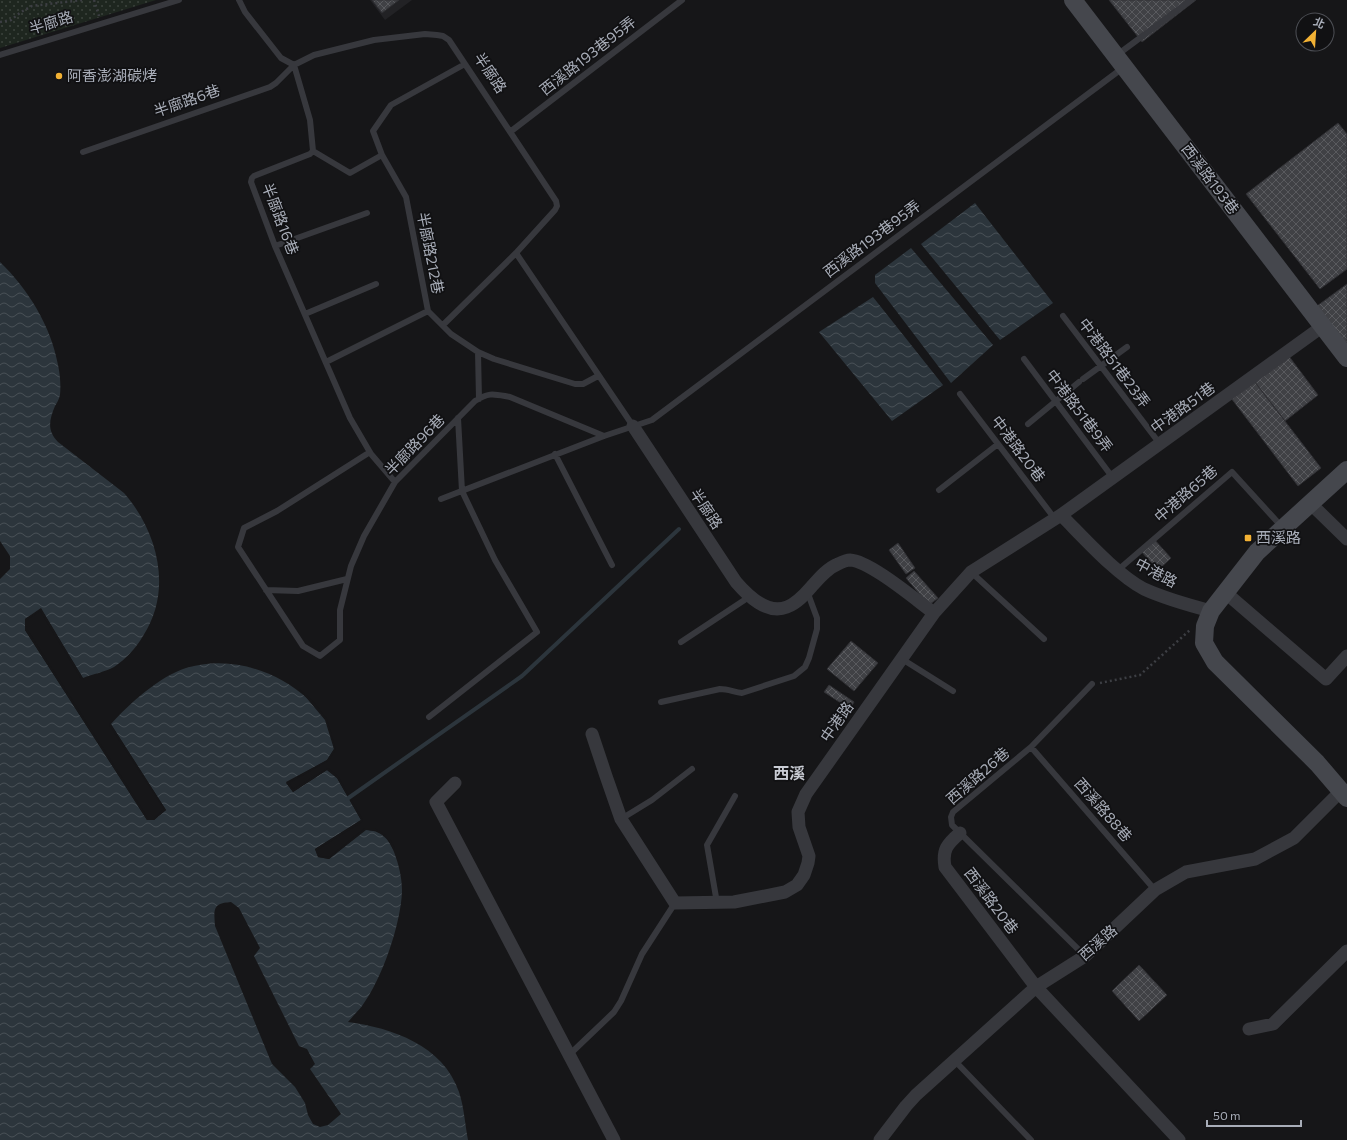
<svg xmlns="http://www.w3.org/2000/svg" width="1347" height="1140" font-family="Commissioner,'Noto Sans TC',sans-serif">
	<defs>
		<pattern id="park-dots" width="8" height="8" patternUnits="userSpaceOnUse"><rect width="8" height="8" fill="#1e261f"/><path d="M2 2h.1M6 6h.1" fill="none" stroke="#3c433d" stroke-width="1.8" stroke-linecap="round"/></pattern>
		<pattern id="water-waves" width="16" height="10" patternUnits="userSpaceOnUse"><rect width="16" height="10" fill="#2c353c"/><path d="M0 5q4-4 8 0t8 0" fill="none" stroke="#485056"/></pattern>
		<pattern id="building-cross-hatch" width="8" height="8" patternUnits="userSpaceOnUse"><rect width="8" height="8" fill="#404145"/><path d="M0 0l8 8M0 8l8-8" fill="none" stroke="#595a5e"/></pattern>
	</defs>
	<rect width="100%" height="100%" fill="#161618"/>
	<path fill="#222225" d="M370,0H412L385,20Z"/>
	<path fill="url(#park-dots)" d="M0,0H156L0,48Z"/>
	<path fill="url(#water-waves)" fill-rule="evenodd" d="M975,203L1053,303L1000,340L921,244Z
		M911,248L993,345L951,383L875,283V275Z
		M0,262C28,289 51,326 58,365C60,374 61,385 60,395C59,399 57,403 55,406C49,420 47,431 58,442L124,493C158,532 173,590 143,636C136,648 126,659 114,667C105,672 93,674 83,678L41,609L25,619V630L147,820H154L166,810L111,724C129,704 160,676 186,668C229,655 276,670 308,699C314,705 322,713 326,720C330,729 332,740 334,749L327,760L286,782L293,792L327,770L337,778L361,820L315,849L318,857L329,859L365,830C381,830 389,839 394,852C399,865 402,878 402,891C401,924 382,979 362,1006C358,1011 353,1016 348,1022C392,1028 443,1045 459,1092C464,1107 465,1124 468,1140H0V579L10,569V556L0,541ZM231,902L239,908L260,948L254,956L299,1046L307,1049L315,1064L310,1069L341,1114L328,1125L320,1127L313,1124L308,1115L305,1103L295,1087L272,1064L215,926C214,910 212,903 231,902Z
		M873,297L943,385L892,421L819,332Z"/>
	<path fill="#161618" d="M41,608L84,680L81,679L40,611L27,620V629L148,818H154L164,809L109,725L110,723L166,810L154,820H147L25,630V619Z
		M299,689L312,700L327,719L336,750L328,761L289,783L293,789L328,768L338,776L363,820L362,822L317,850L319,856L329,857L365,828L376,829L386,835L390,839L395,848L393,849L388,840L385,836L376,831L366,830L329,859L318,857L315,849L361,820L337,778L327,770L293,792L286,783L327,760L334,749L325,720Z"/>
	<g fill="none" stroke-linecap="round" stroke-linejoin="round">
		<path stroke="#2c353c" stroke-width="4" d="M347,799L522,676L679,529"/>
	</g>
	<path fill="url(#building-cross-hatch)" stroke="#303034" d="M372,0H399L382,13Z
		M1109,0H1196L1142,42Z
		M1338,123L1347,134V269L1320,289L1246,194Z
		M1347,284V347L1317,306Z
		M1285,351L1318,395L1285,421L1251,377Z
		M1251,377L1321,468L1298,486L1228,394Z
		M1153,538L1171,558L1158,570L1140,550Z
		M898,543L915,568L906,574L889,550Z
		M914,571L938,598L929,605L906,578Z
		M851,641L878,663L854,691L827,669Z
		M829,685L854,702L850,709L824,692Z
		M1139,965L1167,995L1139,1021L1112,991Z"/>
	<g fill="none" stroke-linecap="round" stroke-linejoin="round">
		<path stroke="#3d3f44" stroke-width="2.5" stroke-dasharray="2 3" stroke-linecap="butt" d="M94,0L99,16
			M0,22L11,20L21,12L32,6L82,0
			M1100,683L1140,675L1190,630"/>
		<path stroke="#37383d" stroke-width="6" d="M239,0L245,12L281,58L294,65L310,120L313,151
			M0,55L179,0
			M1117,55L1191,0
			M465,64L391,105L373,131L382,155L406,197L428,311L451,334L478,352L494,359L575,384H583L598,376
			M510,132L682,0
			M313,151L310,154L254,176L252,178L251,182L275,246L350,418L371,454L395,482
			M313,151L350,173L382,155
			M83,152L270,87L276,83L294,65L314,55L374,40L425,34L437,35L443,36L449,40L556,201L557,206L555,210L516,253L443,325
			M275,246L367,213
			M516,253L633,426
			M305,314L376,284
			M1063,316L1160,444
			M478,352L479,399
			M1024,359L1113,478
			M326,362L428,311
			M1083,379L1127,347
			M960,394L1055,519
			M1028,424L1079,382
			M370,452L277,511L244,528L238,547L303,646L320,656L340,640V610L351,566L364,536L395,482L475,401C490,392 493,394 510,397L604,436
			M555,454L612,565
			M939,490L998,444
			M441,499L604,436L652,420L1124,67
			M1118,570L1232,472L1282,527
			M971,572L1044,639
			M266,590L298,591L347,579
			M681,642L749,597
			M902,659L953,691
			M661,702L720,689C728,689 734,692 742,693L794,676L805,667L809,658L817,629V618L807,591
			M429,717L537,632L495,560L462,491L458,418
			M1031,747L1155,890
			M621,819L652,800L692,769
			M717,903L707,845L735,796
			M1085,956L952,825L951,817L953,812L1031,747L1092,684
			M569,1055L614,1012L621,1001L642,954L675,903
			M955,1061L1031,1140"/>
		<path stroke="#37383d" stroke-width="13" d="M633,426L736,582C748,596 767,615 787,607C798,603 806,593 813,585C820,577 828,568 838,564C842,562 846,560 850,560C870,561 916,600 934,613
			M1310,503L1347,539
			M1061,515C1084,538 1117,575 1144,589C1166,599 1188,605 1211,611
			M1226,593L1326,679L1347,656
			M592,734L606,776L621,819L675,903L734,902L785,892L797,885L804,875L808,863L809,856L799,827L798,812L806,794L934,613L971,572L1061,515L1323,326
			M455,783L436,802L614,1140
			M960,833C947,844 942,850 945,867L1036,987L1179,1140
			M1249,1029L1273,1024L1347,951
			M880,1140L906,1106L916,1095L1036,987L1085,956L1155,890L1186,872L1255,859L1294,838L1341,791"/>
		<path stroke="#45474d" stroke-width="18" d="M1073,0L1347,358
			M1347,470L1257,552L1211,611L1205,626L1204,643L1215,662L1317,763L1347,798"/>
	</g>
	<g fill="#f2b134" stroke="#111113" stroke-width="1.5">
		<circle cx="59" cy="76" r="4"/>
		<rect x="1244" y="534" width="8" height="8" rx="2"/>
	</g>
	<g text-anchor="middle" stroke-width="3.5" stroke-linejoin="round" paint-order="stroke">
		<g font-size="15" fill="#a8adb8" stroke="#111113">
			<text transform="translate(51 23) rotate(-17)" y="5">半廍路</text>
			<text transform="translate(588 56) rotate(-38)" y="5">西溪路193巷95弄</text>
			<text transform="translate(490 73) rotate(56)" y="5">半廍路</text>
			<text transform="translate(187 101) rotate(-19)" y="5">半廍路6巷</text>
			<text transform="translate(1210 179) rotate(53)" y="5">西溪路193巷</text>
			<text transform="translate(280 219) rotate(69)" y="5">半廍路16巷</text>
			<text transform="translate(872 239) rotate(-37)" y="5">西溪路193巷95弄</text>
			<text transform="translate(430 253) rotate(79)" y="5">半廍路212巷</text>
			<text transform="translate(1114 363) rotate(53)" y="5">中港路51巷23弄</text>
			<text transform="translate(1183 408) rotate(-36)" y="5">中港路51巷</text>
			<text transform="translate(1079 411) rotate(53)" y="5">中港路51巷9弄</text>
			<text transform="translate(415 445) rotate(-46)" y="5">半廍路96巷</text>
			<text transform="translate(1018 449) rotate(53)" y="5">中港路20巷</text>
			<text transform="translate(1186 494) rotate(-41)" y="5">中港路65巷</text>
			<text transform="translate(706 509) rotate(56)" y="5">半廍路</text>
			<text transform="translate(1156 573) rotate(28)" y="5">中港路</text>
			<text transform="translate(837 722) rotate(-55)" y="5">中港路</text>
			<text transform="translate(978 776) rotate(-41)" y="5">西溪路26巷</text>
			<text transform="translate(1103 810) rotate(49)" y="5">西溪路88巷</text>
			<text transform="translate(991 901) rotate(53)" y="5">西溪路20巷</text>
			<text transform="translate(1098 943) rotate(-41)" y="5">西溪路</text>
		</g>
		<g font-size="15" fill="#a8adb8" stroke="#111113" text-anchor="start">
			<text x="67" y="81">阿香澎湖碳烤</text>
			<text x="1256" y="543">西溪路</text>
		</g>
		<g font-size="16" font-weight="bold" fill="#c9ccd4" stroke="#111113">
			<text x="789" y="779">西溪</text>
		</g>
	</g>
	<g transform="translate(1315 32) rotate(25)"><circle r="19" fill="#111113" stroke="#4d4f55"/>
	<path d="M0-3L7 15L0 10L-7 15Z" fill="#f2b134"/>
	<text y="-6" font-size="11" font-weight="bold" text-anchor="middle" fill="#a8adb8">北</text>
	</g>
	<path d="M1207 1120v6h94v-6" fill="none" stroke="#a8adb8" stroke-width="2"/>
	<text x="1213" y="1120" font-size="12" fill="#a8adb8" stroke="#111113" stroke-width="3" paint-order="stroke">50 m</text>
</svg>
